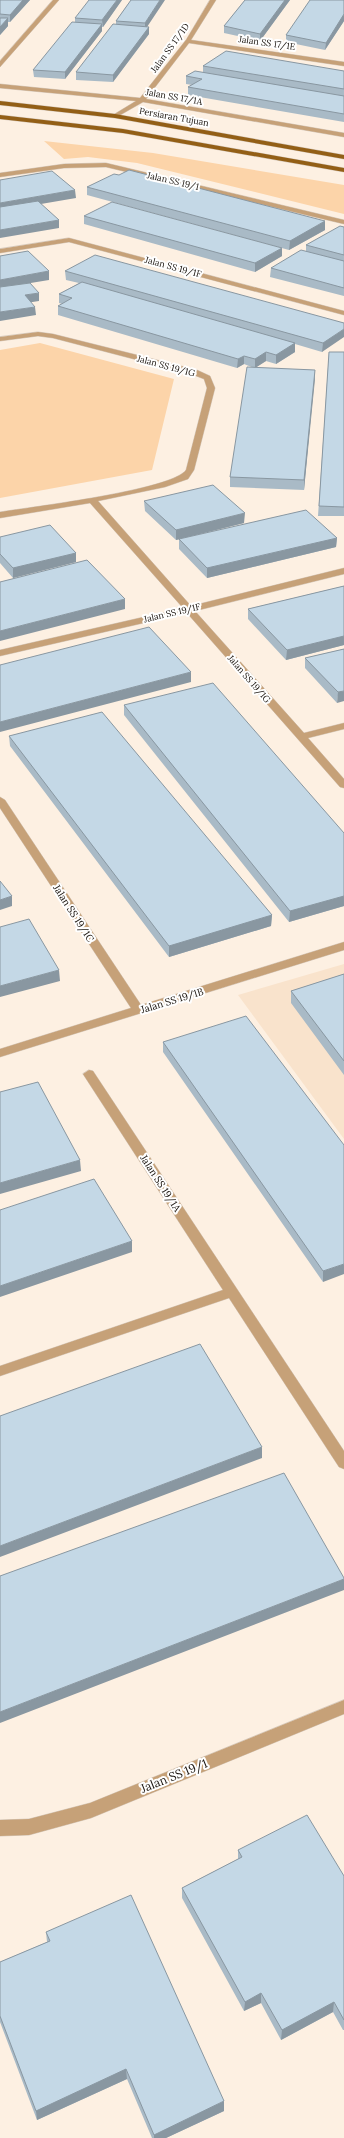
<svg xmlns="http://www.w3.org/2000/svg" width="344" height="2138" font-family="Lora,serif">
	<rect width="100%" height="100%" fill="#fdf0e2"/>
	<path fill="#f9e3cc" d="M344,964V1139L238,995Z"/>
	<path fill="#fcd4a9" d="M44,141L153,153L344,185V214L137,163L88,157L64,159Z
		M40,343L174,379L152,470L0,498V350Z"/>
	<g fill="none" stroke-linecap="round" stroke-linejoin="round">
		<g stroke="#d8ccc0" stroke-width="1">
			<path id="minor" d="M53,0H59L0,67V61Z
				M210,0H216L191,40L344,62V66L189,43L146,99L344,133V137L143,102L115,118L113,115L136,101L0,88V84L140,98L186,40Z
				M106,163L344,220V224L106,167L64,168L0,177V173L64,164Z
				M69,238L344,311V315L69,242L0,253V249Z
				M38,332L53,334L197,370L210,376L215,388L194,470L188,479L165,487L98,501L191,606L344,568V574L195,611L304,733L344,723V729L308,738L344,779V788L340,787L187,613L0,656V650L183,608L90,503L0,518V512C31,507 172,490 186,470L207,388L204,379L191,374L53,338L38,336L0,341V337Z
				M0,797L5,800L141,1005L344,942V950L0,1057V1049L131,1008L0,808Z
				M89,1070L93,1071L344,1451V1469L339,1467L229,1298L0,1376V1366L223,1290L83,1074Z
				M344,1700V1714L91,1818L29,1835L0,1836V1820L29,1819L90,1803Z"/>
		</g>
		<g stroke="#d8ccc0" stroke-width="1">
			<path id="major" d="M0,101L115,114L344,155V159L115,118L0,105Z
				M0,115L123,129L344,168V172L123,133L0,119Z"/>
		</g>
		<use href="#minor" fill="#c6a178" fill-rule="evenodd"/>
		<use href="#major" fill="#935f16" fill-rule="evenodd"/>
	</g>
	<path fill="#a9bac6" d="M0,0H30L10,22H8V26L0,35Z
		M122,0L103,27H102V31L65,79L34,77L33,70L75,22V18Z
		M131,0L147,27H149V34L113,82L76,80V72L116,25V21Z
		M245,0H290L260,41L224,33V26Z
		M344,0V21L325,50L286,42V35Z
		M203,66L344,71V122L188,95V87L192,85L186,84V76L203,72Z
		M87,187L325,230L289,250L87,195Z
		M84,216L282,256L255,272L84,224Z
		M344,227V296L270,277L271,268L306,251V245Z
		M65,271L344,323L322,352L295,344V352L276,364L266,361L255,368L315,370L304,490L230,487V477L254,368L244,364L237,368L58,315V306L62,304L59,303V294L79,283L66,280Z
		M329,352H344V516H318Z
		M144,501L244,523L176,540L145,511Z
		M0,537L76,553V562L13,578L0,563Z
		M337,538L336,547L207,578L179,549V539Z
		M344,586V645L286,660L248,619V609Z
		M344,649L337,703L305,668V658Z
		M124,705L344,833V906L289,922L124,715Z
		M9,736L272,915L271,926L169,957L10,746Z
		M344,974V1075L291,1003V991Z
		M163,1042L344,1145L323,1282L163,1052Z
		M238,1850L344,1876V2030H343L333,2012L281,2040L261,2003L244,2011L182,1898V1888L238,1859Z
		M46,1932L224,2111L166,2138H152L127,2079L37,2120L0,2022V1962L47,1942Z"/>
	<path fill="#8997a1" d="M23,0H30L10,22V15Z
		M117,0H122L103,27L102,20Z
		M160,0H165L145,30V23Z
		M285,0H290L260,41V34Z
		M344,14V21L325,50L326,43Z
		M8,18V26L0,35V27Z
		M102,24V31L65,79V72Z
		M149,27V34L113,82V75Z
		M75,190L76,198L0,211V203Z
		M59,220V228L0,238V230Z
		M325,221V230L289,250L290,241Z
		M282,248V256L255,272V263Z
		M49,271V280L0,288V280Z
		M39,293V301L26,303L25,295Z
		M35,307L36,315L0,321V312Z
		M344,329V337L322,352L323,343Z
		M295,343V352L276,364V355Z
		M266,352V361L255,368V359Z
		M244,356V364L237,368L238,359Z
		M315,370V379L304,490V480Z
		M245,513L244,523L176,540V530Z
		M337,538L336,547L207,578V568Z
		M76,553V562L13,578V568Z
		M125,599V609L0,641V631Z
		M344,636V645L286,660L287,650Z
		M191,672V682L0,732V722Z
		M344,691V701L337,703L338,692Z
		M12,896V906L0,910V900Z
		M344,896V906L289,922L290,911Z
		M272,915L271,926L169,957V946Z
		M59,970L60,981L0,997V986Z
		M80,1160L81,1171L0,1194V1183Z
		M132,1241V1252L0,1297V1286Z
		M344,1264V1274L323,1282V1271Z
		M262,1447V1458L0,1557V1546Z
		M344,1579V1590L0,1723V1712Z
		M261,1993V2003L244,2011L245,2002Z
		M334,2002L333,2012L281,2040L282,2030Z
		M126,2069L127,2079L37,2120L36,2111Z
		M224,2101V2111L166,2138H154V2135Z"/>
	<path fill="#c4d8e6" stroke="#8997a1" d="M0,0H23L10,15L0,14Z
		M89,0H117L102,20L75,18Z
		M131,0H160L145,23L116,21Z
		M245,0H285L260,34L224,26Z
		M310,0H344V14L326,43L286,35Z
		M0,18H8L0,27Z
		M72,22L102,24L65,72L33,70Z
		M113,24L149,27L113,75L76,72Z
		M226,51L344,71V89L203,66Z
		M195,71L344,96V114L188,87L202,79L186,76Z
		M129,170L325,221L290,241L87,187L114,174L119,175Z
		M52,171L75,190L0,203V180Z
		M38,201L59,220L0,230V207Z
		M112,202L282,248L255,263L84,216Z
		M340,226L344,227V255L306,245Z
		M301,250L344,261V288L271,268Z
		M28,251L49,271L0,280V256Z
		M95,255L344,323V329L323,343L65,271Z
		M82,282L295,343L276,355L266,352L255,359L244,356L238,359L58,306L72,298L59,294Z
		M30,283L39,293L25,295L35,307L0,312V287Z
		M329,352H344V507L319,506Z
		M247,367L315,370L304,480L230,477Z
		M213,485L245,513L176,530L144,501Z
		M306,510L337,538L207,568L179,539Z
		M50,525L76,553L13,568L0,554V537Z
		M87,560L125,599L0,631V582Z
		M344,586V636L287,650L248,609Z
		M149,627L191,672L0,722V665Z
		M344,649V691L338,692L305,658Z
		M213,683L344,833V896L290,911L124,705Z
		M102,712L272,915L169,946L9,736Z
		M0,881L12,896L0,900Z
		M29,919L59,970L0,986V927Z
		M344,974V1061L291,991Z
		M246,1016L344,1145V1264L323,1271L163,1042Z
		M38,1082L80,1160L0,1183V1092Z
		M94,1179L132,1241L0,1286V1210Z
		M200,1344L262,1447L0,1546V1416Z
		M284,1473L344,1578V1579L0,1712V1576Z
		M307,1815L344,1876V2020L334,2002L282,2030L261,1993L245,2002L182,1888L242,1857L238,1850Z
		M131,1895L224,2101L154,2135L126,2069L36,2111L0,2016V1962L50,1941L46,1932Z"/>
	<g text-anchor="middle" stroke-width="4" stroke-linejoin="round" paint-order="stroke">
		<g font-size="9" fill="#18120c" stroke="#fff">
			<text transform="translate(267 43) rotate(8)" y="3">Jalan SS 17/1E</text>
			<text transform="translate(170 48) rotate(-54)" y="3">Jalan SS 17/1D</text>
			<text transform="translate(174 97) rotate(10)" y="3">Jalan SS 17/1A</text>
			<text transform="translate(174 117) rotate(10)" y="3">Persiaran Tujuan</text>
			<text transform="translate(173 181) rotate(13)" y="3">Jalan SS 19/1</text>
			<text transform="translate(173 267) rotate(15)" y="3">Jalan SS 19/1F</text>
			<text transform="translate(166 366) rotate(15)" y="3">Jalan SS 19/1G</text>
			<text transform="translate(172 613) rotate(-13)" y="3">Jalan SS 19/1F</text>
			<text transform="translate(249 679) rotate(49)" y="3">Jalan SS 19/1G</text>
		</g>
		<g font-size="10" fill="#18120c" stroke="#fff">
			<text transform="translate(74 913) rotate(57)" y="4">Jalan SS 19/1C</text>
			<text transform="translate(172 1000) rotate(-17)" y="4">Jalan SS 19/1B</text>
			<text transform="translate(161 1183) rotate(57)" y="4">Jalan SS 19/1A</text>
		</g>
		<g font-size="12" fill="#18120c" stroke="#fff">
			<text transform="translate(174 1776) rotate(-22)" y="4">Jalan SS 19/1</text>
		</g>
	</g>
</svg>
